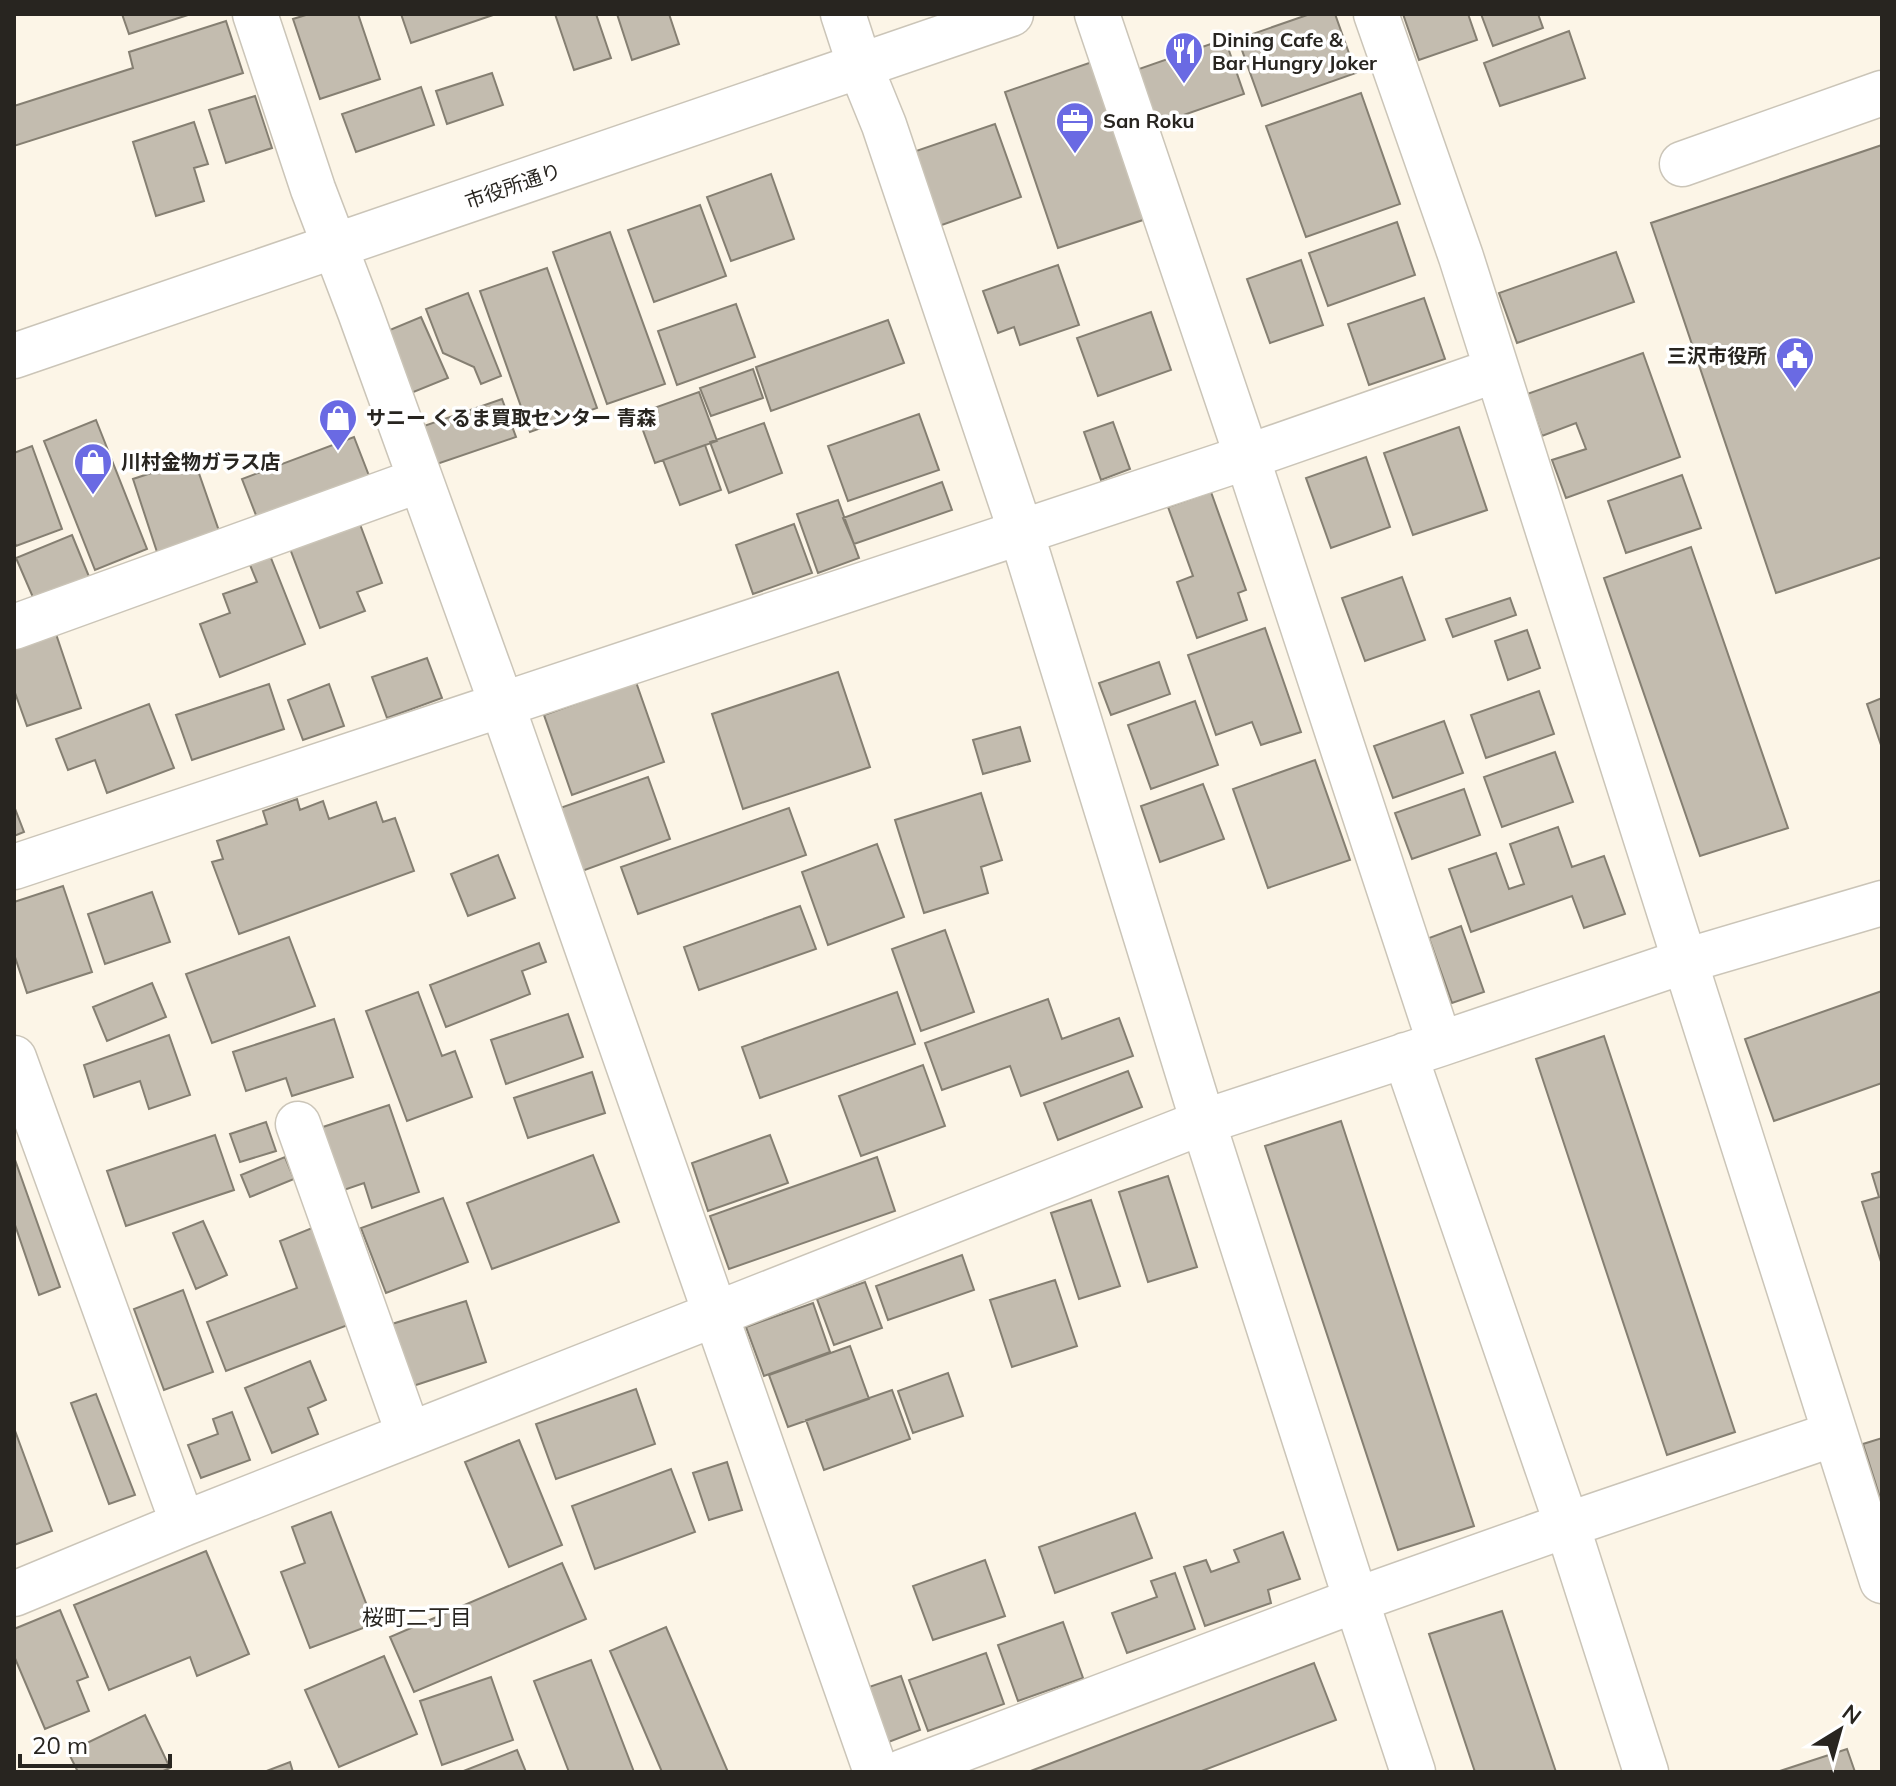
<svg xmlns="http://www.w3.org/2000/svg" width="1896" height="1786" font-family="Mulish,'Noto Sans JP',sans-serif">
	<rect width="100%" height="100%" fill="#fcf5e7"/>
	<path fill="#c3bcaf" stroke="#857f72" stroke-width="2" d="M122,14H191L129,34Z
		M309,14H358L380,79L320,99L293,19Z
		M401,14H496L411,43Z
		M555,14H596L611,58L574,70Z
		M617,14H669L679,44L632,60Z
		M1310,14H1335L1356,73L1262,106L1238,39Z
		M1403,14H1468L1477,40L1419,60Z
		M1481,14H1538L1543,28L1493,46Z
		M226,21L243,73L14,146V106L133,68L129,52Z
		M1569,31L1585,78L1500,106L1484,63Z
		M1225,39L1244,94L1155,125L1136,70Z
		M1092,62L1146,219L1058,248L1005,92Z
		M492,73L503,105L447,124L436,91Z
		M421,87L434,125L356,152L342,114Z
		M1361,93L1400,204L1306,237L1266,126Z
		M255,96L272,148L226,163L209,110Z
		M194,122L208,164L194,168L204,201L156,216L133,142Z
		M995,124L1021,197L939,226L913,152Z
		M1882,145V557L1776,593L1651,223Z
		M771,174L794,239L731,261L707,197Z
		M700,205L726,276L654,302L628,230Z
		M1397,222L1415,275L1328,306L1309,253Z
		M610,232L665,384L607,404L553,252Z
		M1616,252L1634,302L1517,343L1499,293Z
		M1301,260L1323,325L1270,343L1247,279Z
		M1058,265L1079,325L1020,345L1014,327L998,333L983,291Z
		M547,268L597,408L530,432L480,291Z
		M468,293L501,376L481,384L474,367L443,353L426,309Z
		M1424,298L1445,359L1369,385L1348,324Z
		M736,304L755,357L677,385L658,331Z
		M1151,312L1171,370L1098,396L1077,338Z
		M421,317L448,378L411,393L385,332Z
		M888,320L904,363L771,411L756,367Z
		M1643,353L1680,457L1566,498L1552,460L1586,449L1576,423L1542,436L1527,394Z
		M753,369L763,398L711,416L700,388Z
		M699,392L717,441L655,463L637,414Z
		M502,399L516,437L431,466L418,428Z
		M919,414L939,470L848,501L828,446Z
		M96,420L147,549L95,570L44,441Z
		M1113,422L1130,469L1101,480L1084,432Z
		M764,423L782,473L729,493L710,442Z
		M1459,427L1487,510L1413,535L1384,453Z
		M354,437L371,481L259,523L242,479Z
		M705,445L721,490L680,505L663,460Z
		M32,446L62,529L16,546L14,541V453Z
		M1366,457L1390,527L1331,548L1306,478Z
		M194,459L219,531L157,552L133,479Z
		M1682,475L1701,528L1626,553L1608,501Z
		M942,482L952,510L854,544L843,518Z
		M1211,492L1246,590L1238,593L1247,620L1197,638L1177,582L1193,576L1168,507Z
		M838,500L859,558L818,573L797,514Z
		M358,519L382,583L357,592L365,611L320,628L289,546Z
		M794,524L812,573L753,594L736,545Z
		M72,535L90,579L35,602L16,558Z
		M1691,547L1788,828L1700,856L1604,578Z
		M269,553L305,644L220,677L200,624L230,613L223,594L257,582L248,560Z
		M1402,577L1425,640L1365,661L1342,598Z
		M1510,598L1516,615L1453,637L1446,619Z
		M1265,628L1301,732L1261,745L1252,722L1216,735L1188,655Z
		M1527,630L1540,668L1508,680L1495,641Z
		M56,634L81,708L27,726L14,690V648Z
		M427,658L442,698L387,718L372,677Z
		M1159,662L1170,694L1111,715L1099,683Z
		M838,672L870,767L743,809L712,714Z
		M636,682L664,762L572,795L544,715Z
		M269,684L284,729L192,760L176,715Z
		M329,684L344,726L303,740L288,700Z
		M1539,691L1554,734L1486,758L1471,715Z
		M1882,698V748L1867,704Z
		M1195,701L1218,765L1151,789L1128,725Z
		M149,704L174,768L107,793L95,760L68,770L56,739Z
		M1444,721L1463,773L1393,798L1374,746Z
		M1020,727L1030,761L983,774L973,740Z
		M1555,752L1573,802L1502,827L1484,777Z
		M1315,760L1350,860L1268,888L1233,789Z
		M648,777L670,839L582,871L560,808Z
		M1203,784L1224,839L1160,862L1141,806Z
		M1464,789L1480,835L1412,859L1395,813Z
		M981,793L1002,860L981,867L988,893L924,913L895,820Z
		M297,799L300,810L323,801L329,819L376,802L383,822L395,818L414,871L239,934L212,862L223,859L217,841L267,824L263,811Z
		M14,806L24,832L14,836Z
		M789,808L806,855L638,914L621,867Z
		M1558,827L1572,867L1604,856L1625,914L1584,928L1572,896L1471,932L1449,869L1496,853L1509,889L1524,884L1510,844Z
		M877,844L904,917L828,945L802,872Z
		M498,855L515,898L468,916L451,874Z
		M63,886L92,972L27,993L14,954V902Z
		M152,892L170,942L105,964L88,914Z
		M800,906L816,949L699,990L684,947Z
		M1461,926L1484,992L1452,1003L1429,938Z
		M945,930L974,1012L921,1031L892,949Z
		M289,937L315,1006L212,1043L186,974Z
		M539,943L546,962L522,971L530,994L446,1027L430,985Z
		M152,983L166,1017L107,1041L93,1007Z
		M1882,991V1083L1774,1121L1745,1039Z
		M418,992L442,1056L455,1051L472,1097L407,1121L366,1011Z
		M897,992L915,1044L760,1098L742,1047Z
		M1048,999L1062,1039L1119,1018L1133,1056L1021,1096L1010,1066L942,1090L925,1043Z
		M568,1014L583,1057L506,1084L491,1040Z
		M334,1019L353,1077L292,1096L286,1078L246,1091L233,1052Z
		M169,1035L190,1095L149,1109L140,1081L94,1097L84,1065Z
		M1604,1036L1735,1432L1667,1455L1536,1059Z
		M923,1065L945,1126L861,1156L839,1096Z
		M1128,1071L1142,1107L1058,1140L1044,1103Z
		M592,1072L605,1113L528,1138L514,1098Z
		M389,1105L419,1192L372,1208L364,1183L338,1192L317,1129Z
		M1341,1121L1474,1526L1398,1550L1265,1146Z
		M266,1122L276,1151L240,1162L230,1134Z
		M215,1135L234,1190L126,1226L107,1171Z
		M770,1135L788,1183L708,1211L692,1163Z
		M593,1155L619,1222L492,1269L467,1203Z
		M14,1157L60,1287L39,1295L14,1222Z
		M285,1157L294,1179L250,1197L241,1175Z
		M877,1157L895,1211L729,1269L710,1216Z
		M1882,1171V1265L1862,1202L1879,1197L1872,1174Z
		M1168,1176L1197,1267L1148,1282L1119,1192Z
		M443,1198L468,1262L386,1293L361,1228Z
		M1091,1200L1120,1286L1079,1299L1051,1213Z
		M203,1221L227,1275L196,1289L173,1233Z
		M312,1228L348,1325L226,1371L207,1322L297,1288L280,1241Z
		M962,1255L974,1290L888,1320L876,1286Z
		M1055,1280L1077,1346L1012,1367L990,1300Z
		M865,1282L882,1328L834,1345L817,1299Z
		M183,1290L213,1372L164,1390L134,1309Z
		M466,1301L486,1362L413,1386L392,1324Z
		M813,1303L830,1352L764,1376L746,1327Z
		M850,1346L869,1399L788,1427L769,1375Z
		M310,1361L326,1400L308,1408L318,1434L272,1453L245,1388Z
		M948,1373L963,1416L913,1433L898,1391Z
		M636,1389L655,1444L556,1479L536,1424Z
		M892,1390L910,1439L824,1470L806,1420Z
		M96,1394L135,1495L109,1504L71,1403Z
		M232,1412L250,1460L201,1478L188,1445L218,1434L213,1419Z
		M14,1428L52,1531L14,1545Z
		M1882,1438V1504L1863,1444Z
		M519,1440L562,1545L509,1567L465,1462Z
		M727,1462L742,1510L709,1520L693,1473Z
		M671,1469L695,1532L595,1569L572,1506Z
		M331,1512L374,1624L310,1648L281,1572L305,1563L292,1527Z
		M1135,1513L1152,1558L1055,1593L1039,1547Z
		M1283,1532L1300,1579L1268,1590L1271,1603L1205,1626L1184,1567L1206,1560L1211,1572L1239,1562L1234,1550Z
		M206,1551L249,1654L197,1676L190,1657L109,1690L74,1605Z
		M985,1560L1005,1616L933,1640L913,1586Z
		M562,1563L586,1619L414,1692L390,1637Z
		M1175,1573L1195,1629L1127,1653L1112,1613L1157,1597L1151,1581Z
		M60,1610L88,1677L77,1681L89,1711L45,1729L14,1656V1629Z
		M1502,1611L1556,1772H1475L1429,1634Z
		M1063,1622L1083,1678L1018,1701L998,1645Z
		M666,1627L728,1772H662L610,1651Z
		M986,1653L1004,1704L928,1731L909,1680Z
		M384,1656L417,1734L339,1767L305,1690Z
		M591,1660L634,1772H569L534,1681Z
		M1314,1663L1336,1720L1199,1772H1028Z
		M901,1676L920,1730L886,1743L866,1688Z
		M491,1677L513,1740L442,1765L420,1701Z
		M145,1715L170,1768L161,1772H78L68,1752Z
		M1847,1749L1855,1772H1777Z
		M517,1750L526,1772H461Z
		M290,1762L293,1772H264Z"/>
	<g fill="none" stroke-linecap="round" stroke-linejoin="round">
		<g stroke="#cbc5b8" stroke-width="47">
			<path id="minor" d="M255,14L313,189L360,312L502,705L876,1772
				M843,14L860,66L884,125L1021,532L1203,1122L1356,1600L1413,1772
				M1097,14L1247,457L1440,1044
				M1376,14L1461,257L1882,1581
				M1682,164L1882,93
				M14,356L1011,14
				M14,627L420,480
				M14,867L1247,457L1496,370
				M1405,1055L1567,1525L1646,1772
				M14,1058L183,1524
				M298,1124L409,1435
				M14,1594L183,1524L1203,1122L1440,1044L1685,961L1882,903
				M902,1772L1356,1600L1567,1525L1834,1434"/>
		</g>
		<use href="#minor" stroke="#fff" stroke-width="44"/>
	</g>
	<defs>
		<g id="restaurant-pin" transform="scale(2)"><path d="M0 17L-7.5 6A9.5 9.5 0 1 1 7.5 6Z" fill="#6a6ae3" stroke="#fff"/><path d="M-5-6h1v4h1v-4h1v4h1v-4h1v5L-1.5 .5V6h-2V.5L-5-1ZM5-6V6H3V1.5H1.5Q1.5-4 5-6Z" fill="#fff"/></g>
		<g id="office-pin" transform="scale(2)"><path d="M0 17L-7.5 6A9.5 9.5 0 1 1 7.5 6Z" fill="#6a6ae3" stroke="#fff"/><path d="M-6-3h4V-5.5h4V-3h4V5H-6ZM-1-4.5V-3h2v-1.5ZM-6 0V1H6V0Z" fill="#fff"/></g>
		<g id="civic-pin" transform="scale(2)"><path d="M0 17L-7.5 6A9.5 9.5 0 1 1 7.5 6Z" fill="#6a6ae3" stroke="#fff"/><path d="M-.6-6.5H3V-4.5H.6V-3L4-1V1h2V6H-6V1h2V-1L-.6-3ZM-1.2 2.5V6h2.4V2.5Z" fill="#fff"/></g>
		<g id="shop-pin" transform="scale(2)"><path d="M0 17L-7.5 6A9.5 9.5 0 1 1 7.5 6Z" fill="#6a6ae3" stroke="#fff"/><path d="M-5-2.5h2.3a2.7 3.5 0 0 1 5.4 0H5L5.5 6h-11ZM-1.5-2.5h3a1.5 2.3 0 0 0-3 0Z" fill="#fff"/></g>
	</defs>
	<g fill-rule="evenodd">
		<use href="#restaurant-pin" x="1184" y="51"/>
		<use href="#office-pin" x="1075" y="121"/>
		<use href="#civic-pin" x="1795" y="356"/>
		<use href="#shop-pin" x="338" y="418"/>
		<use href="#shop-pin" x="93" y="462"/>
	</g>
	<g text-anchor="middle" stroke-width="7" stroke-linejoin="round" paint-order="stroke">
		<g font-size="20" font-weight="bold" fill="#282520" stroke="#fff" text-anchor="start">
			<text x="1212" y="47">Dining Cafe &amp;<tspan x="1212" dy="23">Bar Hungry Joker</tspan></text>
			<text x="1103" y="128">San Roku</text>
			<text x="1767" y="363" text-anchor="end">三沢市役所</text>
			<text x="366" y="425">サニー くるま買取センター 青森</text>
			<text x="121" y="469">川村金物ガラス店</text>
		</g>
		<g font-size="20" fill="#282520" stroke="#fff">
			<text transform="translate(513 186) rotate(-19)" y="7">市役所通り</text>
		</g>
		<g font-size="22" fill="#282520" stroke="#fff">
			<text x="417" y="1625">桜町二丁目</text>
		</g>
	</g>
	<rect width="1896" height="1786" fill="none" stroke="#282520" stroke-width="32"/>
	<g transform="translate(1840 1730) rotate(37)" stroke="#ffffff" stroke-width="6" paint-order="stroke">
	<path d="M0-6L14 30L0 20L-14 30Z" fill="#282520"/>
	<text y="-12" font-size="22" font-weight="bold" text-anchor="middle" fill="#282520">N</text>
	</g>
	<path d="M20 1754v12h150v-12" fill="none" stroke="#282520" stroke-width="4"/>
	<text x="32" y="1754" font-size="24" fill="#282520" stroke="#ffffff" stroke-width="6" paint-order="stroke">20 m</text>
</svg>
